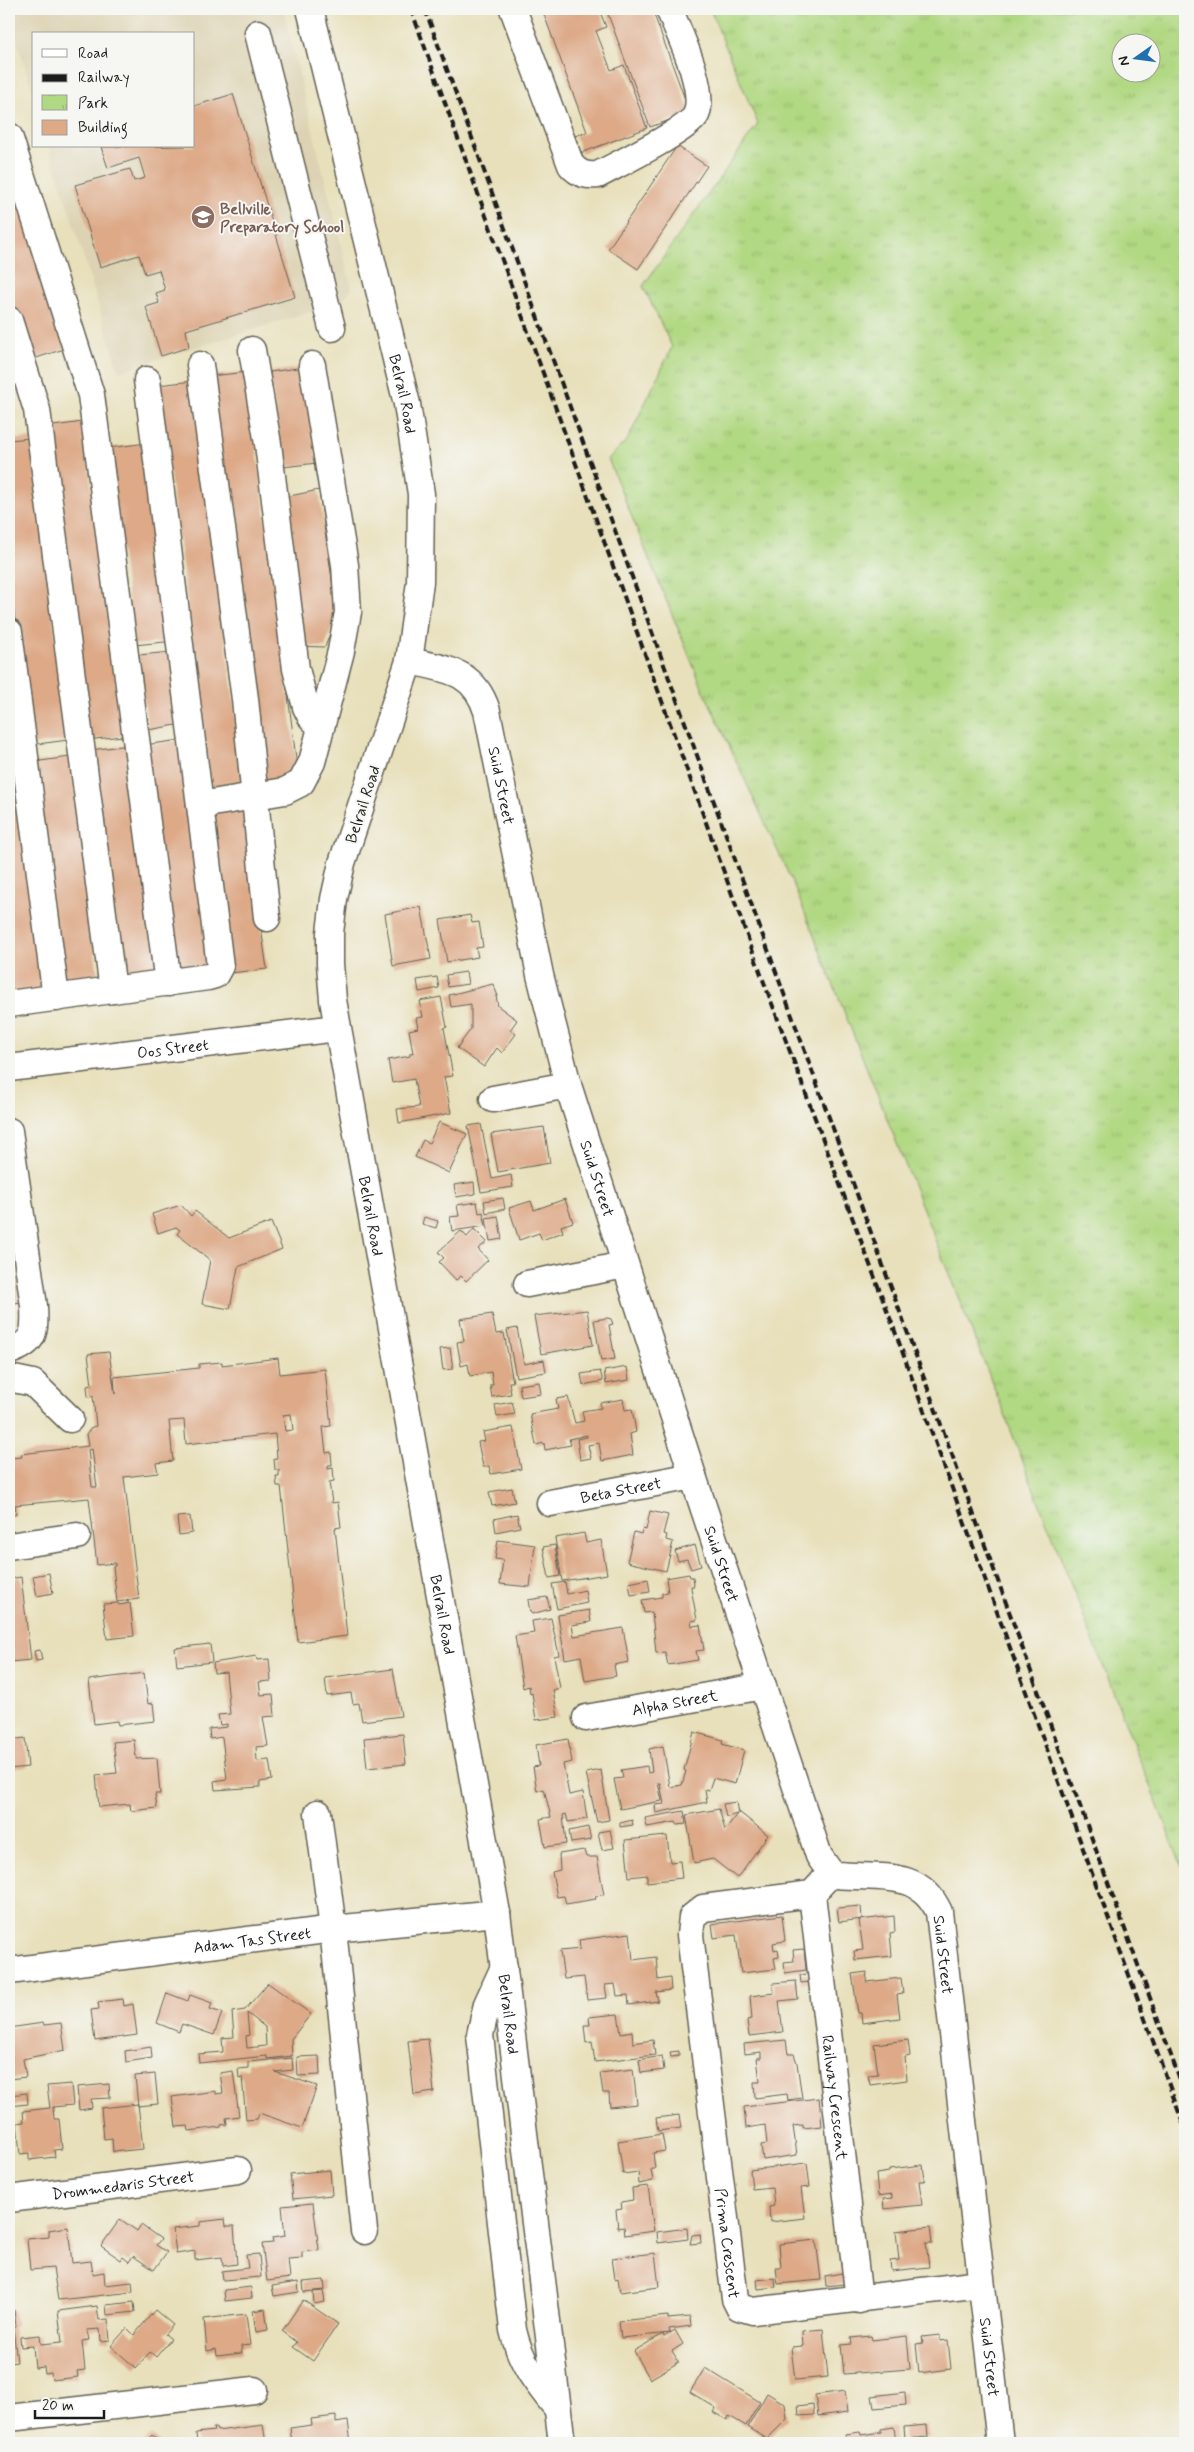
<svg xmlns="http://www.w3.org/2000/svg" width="1194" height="2452" font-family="Mynerve,sans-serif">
	<defs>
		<pattern id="park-tufts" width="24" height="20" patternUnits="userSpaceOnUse" patternTransform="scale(1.25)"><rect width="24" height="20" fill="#b1d882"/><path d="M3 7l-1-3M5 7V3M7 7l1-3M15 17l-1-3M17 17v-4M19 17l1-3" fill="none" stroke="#98b970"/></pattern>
	</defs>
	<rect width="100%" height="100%" fill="#f6f6f2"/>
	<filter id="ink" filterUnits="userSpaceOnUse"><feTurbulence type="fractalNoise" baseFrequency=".02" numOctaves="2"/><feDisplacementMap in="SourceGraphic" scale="10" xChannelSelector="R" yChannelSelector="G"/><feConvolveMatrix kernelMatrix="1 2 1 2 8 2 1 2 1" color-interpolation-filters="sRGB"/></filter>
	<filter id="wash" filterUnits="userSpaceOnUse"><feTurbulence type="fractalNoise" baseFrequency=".0096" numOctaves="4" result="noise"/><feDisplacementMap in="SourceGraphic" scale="20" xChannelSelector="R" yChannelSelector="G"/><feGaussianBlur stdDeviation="1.12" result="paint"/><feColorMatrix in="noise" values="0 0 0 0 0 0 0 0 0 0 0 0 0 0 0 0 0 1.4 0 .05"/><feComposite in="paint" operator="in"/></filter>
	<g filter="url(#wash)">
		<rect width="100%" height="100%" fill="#e8e0bb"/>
		<path fill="#ddd3b4" d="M9,9H283L352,289L340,303L119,371L49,146H194V34H34V96L9,15Z"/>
		<path fill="url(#park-tufts)" stroke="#667a4f" fill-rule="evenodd" d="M710,9H1185V1875L984,1362L794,886L702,687L608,459L628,439L672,347L643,286L758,124ZM1122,42H1152V72H1122Z"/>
		<g id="blocks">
			<path fill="#dda987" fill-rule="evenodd" d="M542,9H599L606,27L596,31L611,70L624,65L647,128L581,153L575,136L587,132Z
				M606,9H652L690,113L650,127Z
				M233,94L295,297L186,330L189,347L161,356L146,307L159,303L156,293L165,290L159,270L145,274L139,255L100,267L75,185L130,169L134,181L145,178L139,158L108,168L101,147L194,146V106Z
				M677,146L707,166L638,269L608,249Z
				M9,158L67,348L27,361L9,304Z
				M304,367L317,463L283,467L270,372Z
				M247,372L299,782L261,786L211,376Z
				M193,381L245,791L212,792L158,385Z
				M83,422L123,736L86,740L46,427Z
				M31,438L68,740L30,745L9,571V440Z
				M147,443L175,641L134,645L108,448Z
				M319,490L337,614L325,647L293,646L275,499Z
				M173,652L182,724L148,730L138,655Z
				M181,740L210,968L173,972L144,745Z
				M129,745L158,973L120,978L91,750Z
				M70,757L99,984L62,989L33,762Z
				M16,763L45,990L9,995V764Z
				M244,809L267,969L230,973L212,812Z
				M421,907L431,959L393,966L385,914Z
				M470,915L472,923L479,922L483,947L476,948L478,957L447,962L440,920Z
				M466,972L468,984L448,987L446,975Z
				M437,977L439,988L419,992L417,980Z
				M493,984L498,996H496L498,1006L517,1020L510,1030L516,1034L502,1053L497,1048L484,1067L457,1048L471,1029V1004L451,1007L449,995Z
				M441,997L447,1027L444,1028L453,1076L444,1077L451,1113L399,1123L397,1109L419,1107L414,1079L392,1083L388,1060L410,1056V1053H413L409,1030L418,1028L416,1018L423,1017L420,1001Z
				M439,1122L467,1134L449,1173L415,1157L423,1140L429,1143Z
				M481,1124L492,1179L511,1175L513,1187L481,1192L468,1126Z
				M544,1127L550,1163L498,1172L491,1134Z
				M474,1182L475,1194L456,1197L454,1185Z
				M503,1198L505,1209L486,1213L484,1201Z
				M565,1199L573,1222L561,1226L563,1232L542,1240L539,1233L519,1240L509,1208L531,1201L534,1210Z
				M477,1202L479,1213L483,1212L486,1226L452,1231L450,1217L459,1216L457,1205Z
				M9,1205L21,1302L9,1304Z
				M181,1205L191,1216L195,1211L229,1238L271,1222L282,1249L238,1267L230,1309L202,1304L210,1260L177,1234L180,1230L176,1227L158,1233L152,1214Z
				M498,1216L502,1239L490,1241L486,1218Z
				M424,1217L438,1221L436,1228L422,1224Z
				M474,1229L487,1242L478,1249L488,1260L466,1281L461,1276L456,1280L439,1262L444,1258L438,1252L461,1231L467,1237Z
				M587,1310L593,1345L541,1354L534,1316Z
				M492,1314L496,1334L504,1333L513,1382H509L511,1394L492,1397L490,1385H493L491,1372L470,1376L468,1364L461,1366L457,1342L464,1341L460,1319Z
				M608,1318L611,1319L613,1324L609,1325L615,1359L601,1361L594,1320Z
				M517,1328L524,1364L544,1360L546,1372L516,1377L507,1330Z
				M450,1348L453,1369L443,1370L440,1349Z
				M109,1352L115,1394L114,1377L199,1368V1364L222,1362V1365L278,1358L280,1374L325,1369L331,1426L323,1427L326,1453L331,1452L332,1465H328V1469L333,1468L334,1481L329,1482L332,1503L338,1502L341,1527L335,1528L347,1636L298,1642L281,1486H277L276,1476H279V1470H275L274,1459L277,1458L275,1434L186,1444L184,1420L169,1421L173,1461L156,1463L158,1473L124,1477L139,1599L117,1602L113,1566H115V1563L97,1565L89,1498L15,1505L16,1515H9V1458L22,1457L21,1454L88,1446L86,1434L92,1427L96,1426L93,1396L88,1397L87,1386L92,1385L88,1354ZM291,1414L293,1430L285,1431L283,1415ZM92,1449L97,1487H92L88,1450Z
				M627,1367L629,1380L606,1384L604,1371Z
				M600,1371L603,1381L583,1385L581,1374Z
				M539,1382L541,1394L521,1397L519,1385Z
				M568,1397L575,1423L584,1421L582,1411L601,1408L600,1403L623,1399L625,1410L632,1409L636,1432L630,1434L633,1455L602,1461L599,1443L588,1445L591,1458L580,1460L577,1439L587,1437V1435L569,1439L571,1445L545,1450L544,1443L536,1445L530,1414L558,1409L556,1399Z
				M512,1402L515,1414L497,1417L495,1405Z
				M513,1427L521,1469L491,1474L489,1466L483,1467L478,1442L485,1441L483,1432Z
				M512,1488L515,1502L492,1506L489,1492Z
				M650,1511L668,1515L663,1534L667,1535L666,1540L673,1542L666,1571L627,1562L634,1532L641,1534L643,1529L646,1530Z
				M517,1514L520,1527L496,1532L494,1519Z
				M190,1516L192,1533L179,1535L177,1517Z
				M584,1533L586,1543L601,1540L607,1574L562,1581L555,1538Z
				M498,1540L535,1545L530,1587L500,1584L503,1560L495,1559Z
				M555,1545L560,1576L549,1578L543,1547Z
				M695,1545L701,1566L691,1569L687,1559L678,1561L675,1551Z
				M49,1573L53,1593L37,1596L33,1576Z
				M689,1574L690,1577H693L694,1586H691V1588L697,1620L691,1621L692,1626L700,1625L704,1650L696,1651L698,1660L668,1665L665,1652L656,1653L652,1612L644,1613L642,1600L662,1597V1593L668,1592L666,1578Z
				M21,1577L31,1660L9,1662V1579Z
				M648,1579L650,1592L631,1595L629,1583Z
				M565,1582L567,1594L585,1590L587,1603L557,1609L552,1584Z
				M547,1597L550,1609L532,1614L530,1612L528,1600Z
				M118,1603L119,1605L130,1603L134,1636L107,1639L103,1604Z
				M589,1610L591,1622L572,1625L574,1636L623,1628L629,1662L614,1665L616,1676L585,1681L581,1656L565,1659L558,1615Z
				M551,1618L559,1655L554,1656L560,1688L553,1690L558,1717L536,1720L532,1693L530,1694L529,1686L523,1688L515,1636L534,1633L532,1621Z
				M210,1644L212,1662L177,1666L175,1648Z
				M40,1650L42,1660L36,1661L34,1651Z
				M256,1656L257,1660L269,1659L271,1681L259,1682L261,1695L273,1694L275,1716L263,1717L268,1746L256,1747L257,1761L269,1760L272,1780L260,1782V1787L215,1790L214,1781L227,1779L222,1737L210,1739L209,1729L227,1727V1724L220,1725L218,1715L230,1714L226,1672L214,1673L213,1663Z
				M393,1669L401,1716L362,1721L359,1703L353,1704L351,1693L327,1696L325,1678Z
				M144,1673L148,1704L153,1703L155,1721L118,1725L117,1721L94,1724L89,1680Z
				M694,1732L723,1740L722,1744L744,1750L735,1784L713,1778L709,1790L705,1789L707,1802L656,1813L655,1805L664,1804L660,1783H658L662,1801L620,1809L614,1779L623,1778L621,1770L647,1766L648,1773L652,1772L649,1749L663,1746L670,1787L682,1785L686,1771L684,1770Z
				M403,1734L406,1764L367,1768L364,1738Z
				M25,1738L28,1767L9,1769V1740Z
				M568,1739L572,1762L563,1764L569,1795L583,1792L587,1819L568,1822L566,1814L563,1815L566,1844L545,1847L540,1819L551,1817L544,1789L537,1791L533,1767L539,1766L536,1745Z
				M134,1740L136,1759L157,1758L160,1794H155L157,1808L131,1811L130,1804L99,1807L96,1775L117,1773L113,1742Z
				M601,1770L609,1820L597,1822L586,1773Z
				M736,1802L738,1814L739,1812L768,1835L737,1878L713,1859L694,1863L686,1815L719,1809L725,1830L737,1814L726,1817L723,1804Z
				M684,1811L686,1824L677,1825L676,1822L647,1827L645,1818Z
				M632,1820L633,1825L620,1827V1823Z
				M588,1827L591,1840L571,1843L569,1831Z
				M610,1830L614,1848L602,1850L598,1832Z
				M667,1836L670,1862L680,1861L682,1878L647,1882V1875L629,1877L625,1840Z
				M584,1850L586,1857H597L604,1895L595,1896L596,1899L566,1904L564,1896L557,1897L552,1872L560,1870L559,1854Z
				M861,1906L862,1919L839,1922L837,1908Z
				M782,1915L785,1941L773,1943L774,1950L778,1949L779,1957L774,1958L776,1969L741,1973L736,1935L714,1938L712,1924Z
				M894,1916L895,1932L890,1933L892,1956L855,1960L854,1951L863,1950L859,1920Z
				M630,1933L633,1960L656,1957L658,1980L670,1978L671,1990L656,1992L658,2001L629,2005L628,1995L617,1996L615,1984L605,1985L607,1998L587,2000L584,1977L564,1979L560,1951L580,1949L579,1940Z
				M804,1949L806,1970L785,1973L784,1962L794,1961L793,1950Z
				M867,1972L866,1982L901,1978L903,1994L897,1995L900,2018L862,2023L861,2013H858L852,1974Z
				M808,1974L809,1982L801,1983L800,1975Z
				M796,1981L798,1999L779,2001L783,2032L749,2036L747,2020L752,2019L750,1996L774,1993L773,1983Z
				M268,1983L311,2014L291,2039L292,2056L267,2059V2056L199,2063L198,2054L223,2052L222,2038L234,2037L232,2012L245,2010ZM247,2013L265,2027L266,2046L247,2048L246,2036L249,2035Z
				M167,1993L188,2001L190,1995L212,2003L210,2009L222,2013L214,2035L182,2024L179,2032L157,2023Z
				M123,1999L124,2006L133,2004L137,2035L95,2041L91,2010L99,2009L98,2002Z
				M618,2014L621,2033L632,2031L633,2043L653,2040L655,2055L595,2062L592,2042L586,2043L584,2025H590L589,2017Z
				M43,2023L44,2025L61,2023L65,2050L23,2059L26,2077L9,2079V2028Z
				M428,2039L434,2092L414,2095L408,2041Z
				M786,2040L788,2054H794L797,2063L802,2098L788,2100L787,2094L755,2098L754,2082H760L757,2058H761V2052L745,2054L744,2044Z
				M908,2040L910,2056L905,2057L907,2080L870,2085L868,2075L878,2074L874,2044Z
				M151,2047L152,2058L126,2062L125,2051Z
				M679,2051V2056L671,2057L670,2052Z
				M319,2056L320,2075L298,2076L297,2057Z
				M662,2056L664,2070L641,2073L639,2060Z
				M292,2058L293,2070L275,2072L317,2086L302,2128L259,2113L257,2119L246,2120L242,2077L239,2078L238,2069L248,2068V2062Z
				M633,2069L637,2104L610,2107L609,2093H603L600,2073Z
				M233,2071L239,2116L226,2118L227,2124L221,2125V2127L189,2131L188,2126L176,2127L172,2097L216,2091V2094L223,2093L220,2073Z
				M155,2074L158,2104L138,2106L135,2076Z
				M71,2084L73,2105L53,2107L54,2119H59L62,2149L54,2150L55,2157L29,2160V2153L20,2154L17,2123L24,2122L23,2111L50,2108L47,2086Z
				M109,2084L110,2098L91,2099L92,2108L79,2110L77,2087Z
				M27,2093L28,2104L9,2106V2095Z
				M819,2098L822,2126L803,2128V2125L793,2126L797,2155L763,2160L761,2145L767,2144L765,2125L746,2128L744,2107Z
				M138,2104L143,2149L113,2152L112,2138L104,2139L101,2108Z
				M679,2115L681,2128L658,2131L656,2118Z
				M662,2134L665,2151L653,2153L655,2169H651L653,2181L639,2184L638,2172L623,2174L618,2141Z
				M807,2163L810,2187L801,2188L805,2218L770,2222L769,2207L774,2206L772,2187L752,2189L750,2170Z
				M923,2165L925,2181H919L922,2205L884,2209L883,2199L892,2198V2194L878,2196L876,2174L889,2172V2169Z
				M330,2170L332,2195L293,2199L290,2174Z
				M648,2186L654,2231L625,2235L624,2227L618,2228L616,2210L622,2209L621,2202L633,2200L632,2188Z
				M313,2203L319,2250L302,2252V2258L288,2259L290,2278L267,2281L262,2244L273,2243L272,2238L285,2236L282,2206Z
				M120,2219L137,2231L141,2225L161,2239L156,2245L167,2252L154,2270L133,2256L129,2262L123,2257L121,2260L101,2246Z
				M225,2219L226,2226H234L237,2264L223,2266L222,2257L195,2260V2251L176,2254L173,2229L200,2226V2222Z
				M68,2227L72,2263L91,2261L93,2274L104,2272L105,2285L132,2282L133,2292L58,2300L53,2268L30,2270L27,2239L49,2237V2230Z
				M930,2227L932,2243H926L929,2267L891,2271L890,2261L899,2260L896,2231Z
				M687,2228L688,2239L658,2243L657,2232Z
				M700,2234L701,2243L690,2244L692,2235Z
				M816,2240L821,2280L778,2284L776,2268H781L779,2244Z
				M655,2253L659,2287L620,2292L618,2278L615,2279L612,2258Z
				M259,2254L261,2277L223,2280L222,2271L248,2268L246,2255Z
				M842,2273L844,2284L826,2286L825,2276Z
				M775,2278L776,2287L758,2289L757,2280Z
				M324,2280L325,2290L304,2292L303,2282Z
				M298,2282L299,2292L274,2296L272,2286Z
				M251,2287L252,2298L225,2301L224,2290Z
				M323,2291L325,2302L314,2304L313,2292Z
				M303,2300L338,2324L313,2361L293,2347L297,2342L282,2331Z
				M134,2302L135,2312L107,2315L106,2305Z
				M97,2306L99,2320L108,2319L110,2340L101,2341L100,2329L87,2330L89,2340L82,2341L85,2370L77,2371L78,2377L52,2380L51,2373L45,2374L44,2367L35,2368L33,2346L21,2347L20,2337L40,2335L41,2344L62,2342L58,2311Z
				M265,2309L268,2330L256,2332L253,2311Z
				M14,2310L16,2326L13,2327L17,2362L9,2363V2311Z
				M155,2310L173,2325L165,2334L171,2339L156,2357L150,2352L136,2368L111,2346L127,2328L134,2335Z
				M246,2314L250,2345L241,2346L242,2353L217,2356L216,2349L207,2351L204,2319Z
				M668,2316V2319L690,2317L691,2326L669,2329L670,2333L621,2338L619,2321Z
				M823,2329L828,2377L795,2380L791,2347L803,2346L802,2331Z
				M675,2330L683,2344L672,2351L679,2362L650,2379L634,2351L663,2334L664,2337Z
				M940,2335V2341L948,2340L951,2369L919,2373L916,2344L923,2343L922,2337Z
				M871,2336L872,2340L907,2336L910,2369L844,2374L841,2345L852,2344L851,2338Z
				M705,2368L760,2402L746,2426L729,2416L727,2420L713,2412L716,2408L690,2392Z
				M845,2391L848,2412L818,2416L815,2395Z
				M905,2392L906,2405L874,2408L872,2396Z
				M767,2393L785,2404L787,2419L767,2439L748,2427Z
				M813,2404L814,2415L799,2416L798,2406Z
				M336,2416V2423L348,2421L351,2443H292L290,2428L312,2425L311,2419Z
				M263,2425L266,2443H197L196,2433L214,2431L213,2428H216L217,2431Z
				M927,2425L928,2437L905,2439L904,2427Z
				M894,2427L896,2443H846V2434L860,2432L861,2435L881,2432V2429Z
				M152,2435L161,2443H144Z"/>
		</g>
	</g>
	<g filter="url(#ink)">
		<use href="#blocks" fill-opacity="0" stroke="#636154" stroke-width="1"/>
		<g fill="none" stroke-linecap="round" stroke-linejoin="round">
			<g stroke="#636154" stroke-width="29">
				<g id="minor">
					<path id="s1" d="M310,9L407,404L421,494L420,582L409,661L342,863L334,899L330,933V964L333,1000L497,1913L562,2443"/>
					<path d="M513,9L571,165C579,174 586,176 598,175C616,165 688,130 696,115C707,90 679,33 669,9"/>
					<path d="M258,33L332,328"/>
					<path d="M9,136L91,395L168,983"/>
					<path d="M9,320L37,410L113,990"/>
					<path d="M252,350L268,444L296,669L306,707L311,717L321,727"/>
					<path d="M200,365L245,699L267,918"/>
					<path d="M9,632L56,998"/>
					<path id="s2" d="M409,661C446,669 474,670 487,711L540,975L568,1085L693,1476L819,1856L831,1873L837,1875C878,1879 919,1868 939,1912L1000,2443"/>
					<path d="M200,805L285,791L301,783L312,762L341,651L348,612L345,565L312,365"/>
					<path d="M9,1004L208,977L215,975L220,966L147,380"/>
					<path id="s3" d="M9,1068L337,1028"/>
					<path d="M493,1099L568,1085"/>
					<path d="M9,1131L34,1306C35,1331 36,1343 9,1351"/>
					<path d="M527,1284L625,1265"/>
					<path d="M9,1378L33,1383L70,1419"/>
					<path id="s4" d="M550,1503L693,1476"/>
					<path d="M9,1546L77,1536"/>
					<path id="s5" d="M586,1718L763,1686"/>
					<path d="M318,1813L333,1929L364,2231"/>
					<path id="s6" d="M831,1873L812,1894L703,1908L692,1917L690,1935L735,2299L739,2307L753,2311L981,2284"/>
					<path id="s7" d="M812,1894L859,2300"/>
					<path d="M504,1967L487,2004L480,2035L513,2330C520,2362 536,2382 556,2407"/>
					<path id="s8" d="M9,1971L333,1929L497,1913"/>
					<path id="s9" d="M9,2199L238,2170"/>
					<path d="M9,2418L254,2390"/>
				</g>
			</g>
			<use href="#minor" stroke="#fff" stroke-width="26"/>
			<path stroke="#1c1c1c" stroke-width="4" stroke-dasharray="8 4" stroke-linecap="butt" d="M411,9L762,977L893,1326L1185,2129
				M425,9L1185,2094"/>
		</g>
	</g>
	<defs>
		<g id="school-disc" transform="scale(1.25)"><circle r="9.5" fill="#8d6e63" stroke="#f6f6f2"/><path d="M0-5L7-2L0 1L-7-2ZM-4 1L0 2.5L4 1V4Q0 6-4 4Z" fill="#fff"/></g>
	</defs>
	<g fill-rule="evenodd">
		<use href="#school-disc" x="203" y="217"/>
	</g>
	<g text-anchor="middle" stroke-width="4" stroke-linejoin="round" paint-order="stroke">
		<g font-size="16" font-weight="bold" fill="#785e54" stroke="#f6f6f2" text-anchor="start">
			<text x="220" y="214">Bellville<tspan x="220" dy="18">Preparatory School</tspan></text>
		</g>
		<g font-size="16" fill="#1c1c1c" stroke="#f6f6f2">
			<text dy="6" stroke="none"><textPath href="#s1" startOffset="396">Belrail Road</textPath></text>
			<text dy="6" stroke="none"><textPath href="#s2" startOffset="175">Suid Street</textPath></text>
			<text transform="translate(362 804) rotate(-72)" y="6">Belrail Road</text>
			<text dy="6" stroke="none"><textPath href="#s3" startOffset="165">Oos Street</textPath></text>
			<text dy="6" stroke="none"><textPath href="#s2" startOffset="580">Suid Street</textPath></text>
			<text dy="6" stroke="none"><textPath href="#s1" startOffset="1236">Belrail Road</textPath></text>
			<text dy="6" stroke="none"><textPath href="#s4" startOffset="72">Beta Street</textPath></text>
			<text dy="6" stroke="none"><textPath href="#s2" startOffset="985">Suid Street</textPath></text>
			<text dy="6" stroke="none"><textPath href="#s1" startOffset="1641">Belrail Road</textPath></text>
			<text dy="6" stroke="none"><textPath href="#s5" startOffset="90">Alpha Street</textPath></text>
			<text dy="6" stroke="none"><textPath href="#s8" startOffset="245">Adam Tas Street</textPath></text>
			<text dy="6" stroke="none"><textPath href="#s2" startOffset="1479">Suid Street</textPath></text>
			<text dy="6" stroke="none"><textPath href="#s1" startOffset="2046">Belrail Road</textPath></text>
			<text dy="6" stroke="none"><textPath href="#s7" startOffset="205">Railway Crescent</textPath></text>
			<text dy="6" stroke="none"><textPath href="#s9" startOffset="115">Drommedaris Street</textPath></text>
			<text dy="6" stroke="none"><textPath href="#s6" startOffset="481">Prima Crescent</textPath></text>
			<text dy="6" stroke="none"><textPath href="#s2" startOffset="1884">Suid Street</textPath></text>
		</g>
	</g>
	<rect width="1194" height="2452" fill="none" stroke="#f6f6f2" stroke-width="30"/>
	<rect x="32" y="32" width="162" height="115" fill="#f6f6f2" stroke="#9f9f9c"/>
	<rect x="42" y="49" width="25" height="8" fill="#ffffff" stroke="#9f9f9c"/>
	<text x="78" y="58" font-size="15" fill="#1c1c1c">Road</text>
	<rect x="42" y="74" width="25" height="8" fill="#1c1c1c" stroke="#9f9f9c"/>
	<text x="78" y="82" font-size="15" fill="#1c1c1c">Railway</text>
	<rect x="42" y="95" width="25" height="15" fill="url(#park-tufts)" stroke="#9f9f9c"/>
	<text x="78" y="108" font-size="15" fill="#1c1c1c">Park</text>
	<rect x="42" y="120" width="25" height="15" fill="#dda987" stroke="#9f9f9c"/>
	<text x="78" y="132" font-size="15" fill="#1c1c1c">Building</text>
	<g transform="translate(1136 58) rotate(256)"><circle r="24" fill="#f6f6f2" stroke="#9f9f9c"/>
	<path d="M0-4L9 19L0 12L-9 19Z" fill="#1f6fb2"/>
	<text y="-8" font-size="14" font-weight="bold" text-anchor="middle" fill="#1c1c1c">N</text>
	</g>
	<path d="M35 2410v8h69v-8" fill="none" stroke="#1c1c1c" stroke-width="2.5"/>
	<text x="42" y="2410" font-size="15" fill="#1c1c1c" stroke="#f6f6f2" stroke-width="4" paint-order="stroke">20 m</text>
</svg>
